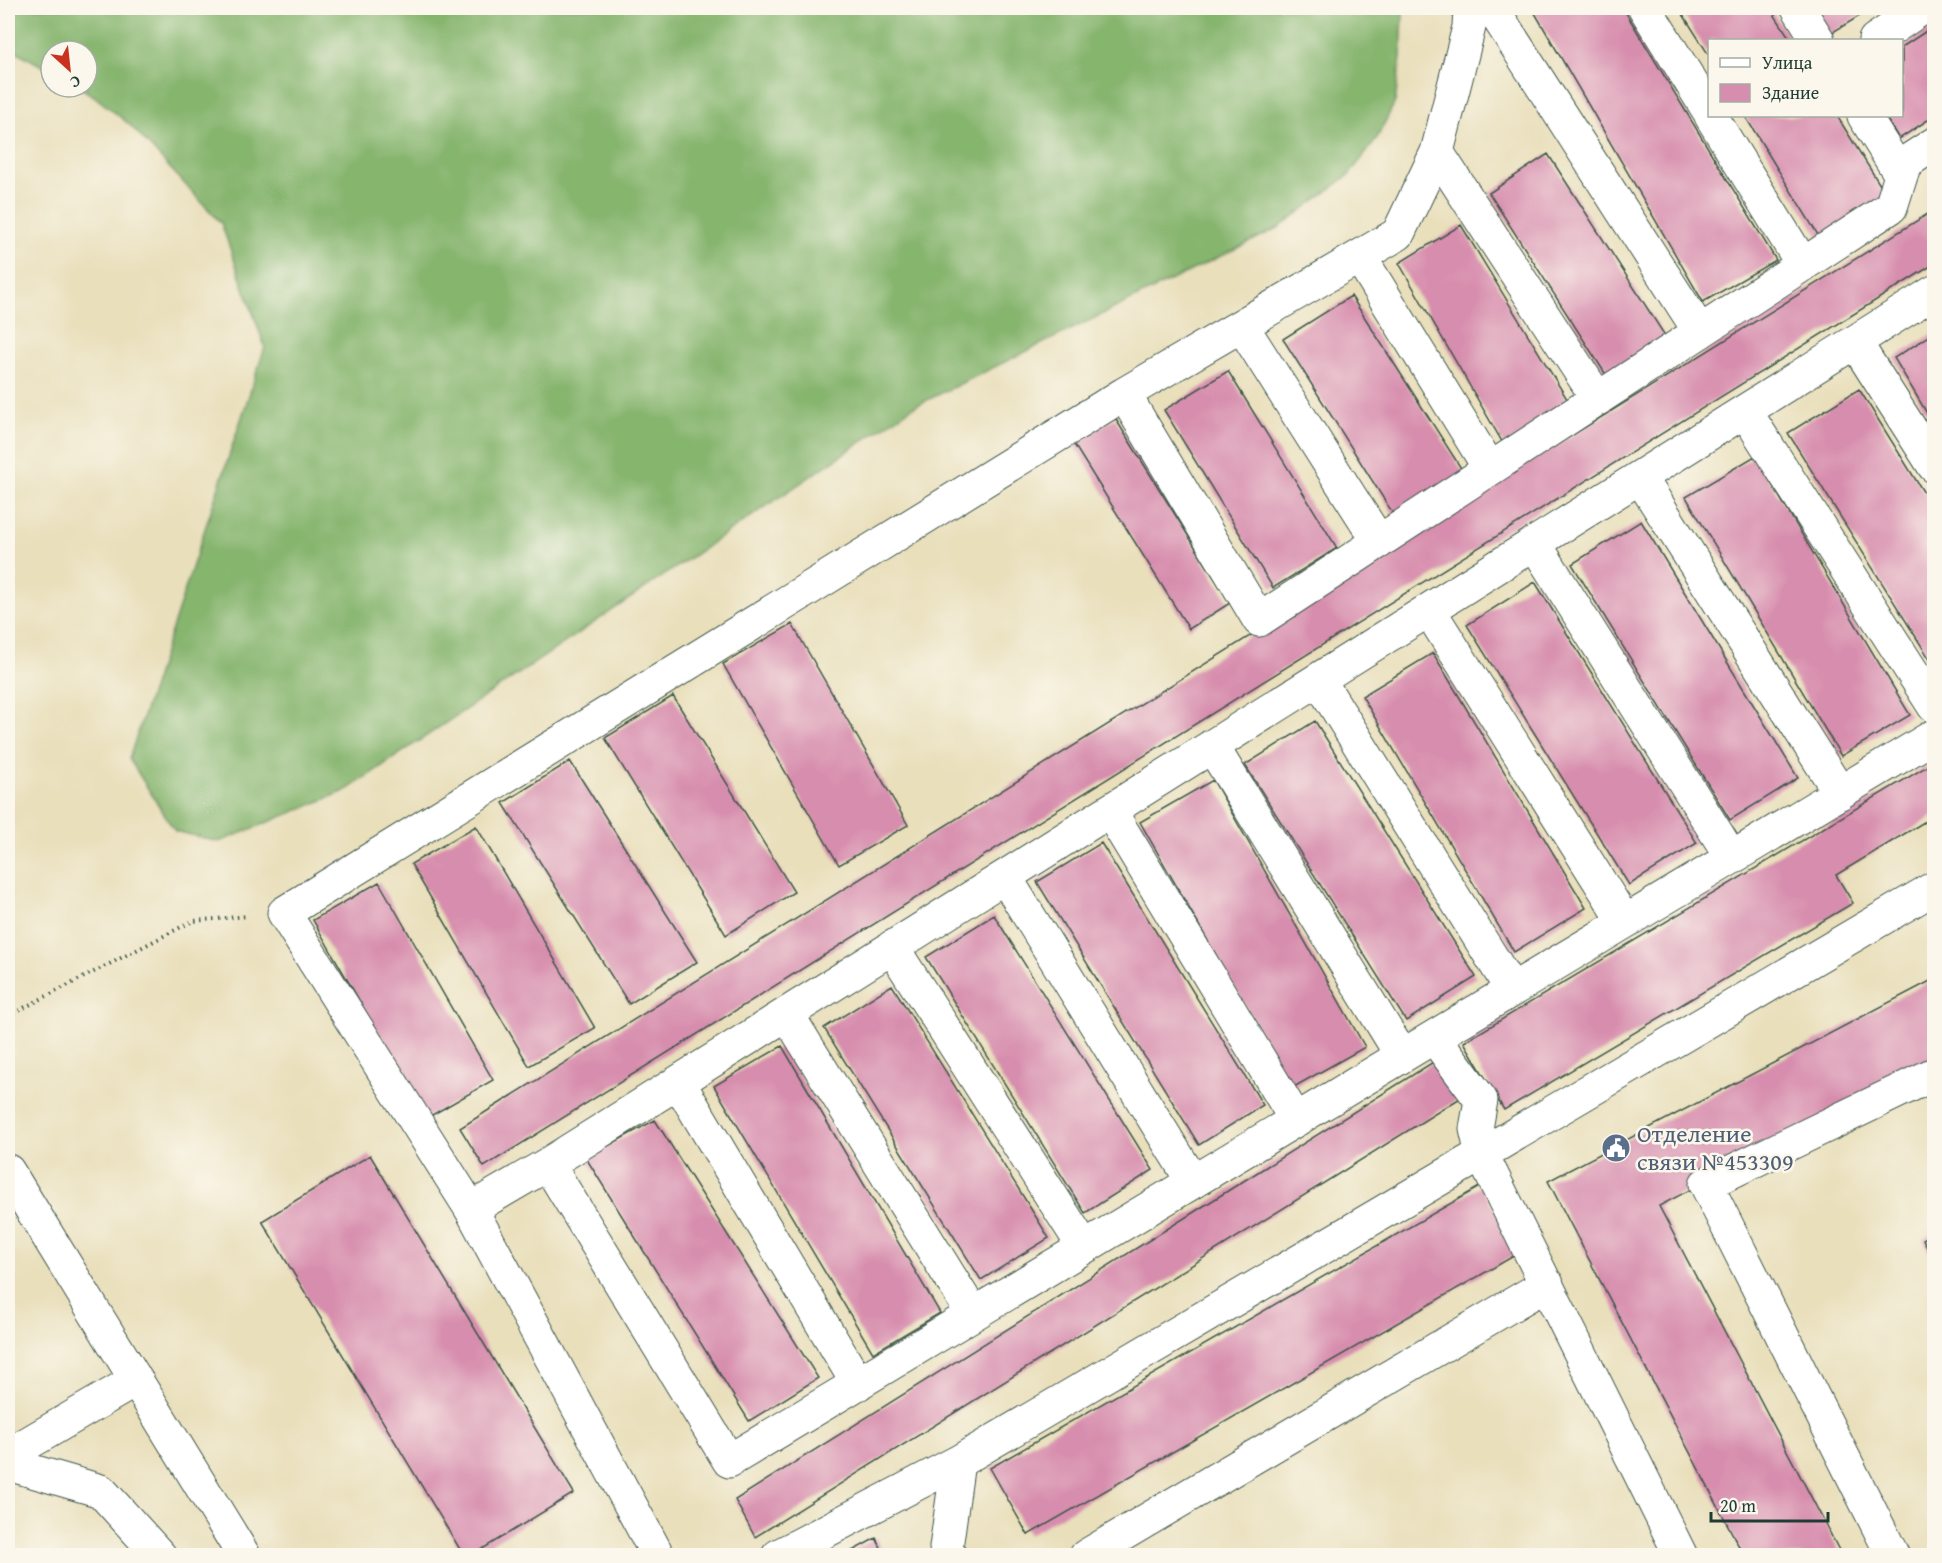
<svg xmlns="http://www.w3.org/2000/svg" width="1942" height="1563" font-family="'Gentium Book Plus',serif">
	<rect width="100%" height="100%" fill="#fbf7ec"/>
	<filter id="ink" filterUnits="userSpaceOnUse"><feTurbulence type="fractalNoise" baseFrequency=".0167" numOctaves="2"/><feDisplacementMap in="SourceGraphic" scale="12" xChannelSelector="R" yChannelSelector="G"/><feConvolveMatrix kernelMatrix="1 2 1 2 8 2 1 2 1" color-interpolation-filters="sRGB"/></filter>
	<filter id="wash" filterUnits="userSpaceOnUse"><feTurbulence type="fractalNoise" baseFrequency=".008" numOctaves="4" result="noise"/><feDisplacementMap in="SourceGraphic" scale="24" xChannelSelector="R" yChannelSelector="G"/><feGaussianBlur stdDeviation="1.35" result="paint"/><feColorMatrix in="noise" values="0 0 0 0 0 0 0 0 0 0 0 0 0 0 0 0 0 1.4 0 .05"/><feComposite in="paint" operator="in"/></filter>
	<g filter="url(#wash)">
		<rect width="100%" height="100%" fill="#e9dfbb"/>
		<path fill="#86b56e" stroke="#527951" stroke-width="1.5" d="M8,8H1402L1403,14L1401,58L1395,102L1376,140L1349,175L1278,228L913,407L345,791L219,842L175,831L129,759L265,347L221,223L130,125L94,96L79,87H87V51H51V71L19,53L8,49Z"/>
		<g id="blocks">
			<path fill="#d78dad" d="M1532,8H1623L1776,260L1703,302Z
				M1679,8H1770L1791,40H1710V57Z
				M1811,8H1873L1828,35Z
				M1934,26V116L1899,139L1885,116H1902V47Z
				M1745,116H1837L1887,196L1821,240Z
				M1548,154L1669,342L1610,381L1489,193Z
				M1934,210V264L484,1167L460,1128Z
				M1461,225L1575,412L1508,452L1399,263Z
				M1351,296L1466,476L1397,520L1283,339Z
				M1934,333V425L1894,358Z
				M1228,371L1337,548L1273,588L1164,410Z
				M1859,389L1934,509V666L1788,433Z
				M1115,418L1230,603L1189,629L1073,443Z
				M1755,456L1910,715L1841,756L1686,497Z
				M1641,521L1798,778L1730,820L1572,564Z
				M1535,582L1697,843L1629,885L1467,625Z
				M792,624L908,825L839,865L723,664Z
				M1433,653L1586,908L1514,952L1362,696Z
				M673,696L794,892L726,935L605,738Z
				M1315,721L1476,977L1406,1021L1245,765Z
				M570,761L697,962L629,1004L503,803Z
				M1934,762V816L1836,875L1853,903L1504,1110L1464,1042Z
				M1213,780L1365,1047L1292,1088L1140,822Z
				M476,826L595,1028L529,1066L411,864Z
				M1101,843L1263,1105L1199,1145L1037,882Z
				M379,882L493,1080L427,1118L313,920Z
				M994,915L1153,1170L1085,1213L926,957Z
				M1934,979V1062L1659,1206L1842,1556H1744L1548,1181Z
				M892,985L1049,1238L981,1280L824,1028Z
				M782,1046L940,1313L873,1353L714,1086Z
				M1438,1059L1462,1097L755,1537L735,1500Z
				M655,1120L818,1378L749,1421L586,1158Z
				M370,1155L574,1493L471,1556H464L262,1221Z
				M1481,1186L1519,1253L1028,1535L990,1468Z
				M1934,1233V1263L1923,1239Z
				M876,1538L885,1556H843Z"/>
		</g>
	</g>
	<g filter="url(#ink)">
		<use href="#blocks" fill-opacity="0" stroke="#3d5548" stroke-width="1.5"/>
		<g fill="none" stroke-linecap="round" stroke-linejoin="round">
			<g stroke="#3d5548" stroke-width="35">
				<path id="minor" d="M1470,8L1469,27L1437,152L1398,234L1124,394L1259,620L1891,207L1905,163L1934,144
					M1492,8L1700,332
					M1645,8L1710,113
					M1798,8L1818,40
					M1875,40L1922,8
					M1711,116L1803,265
					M1864,116L1901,175
					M1437,152L1598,399
					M1360,257L1490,469
					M1242,326L1379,542
					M1855,342L1934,466
					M1745,411L1934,706
					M1640,477L1840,793
					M1535,544L1732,858
					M1429,610L1625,922
					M1319,680L1512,990
					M1212,746L1402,1056
					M1110,811L1296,1120
					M1005,877L1193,1182
					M892,947L1084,1247
					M787,1014L973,1314
					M1434,1037L1481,1100L1476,1129L1482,1155L1681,1556
					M679,1083L858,1384
					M548,1164L729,1461L1934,736
					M8,1171L244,1556
					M471,1209L548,1164L1934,292
					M8,1455L136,1380
					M8,1464L101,1491L160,1556
					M658,1556L471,1209L284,913L1124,394
					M778,1556L958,1462
					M950,1556L946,1548L958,1462L1934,888
					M1086,1556L1547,1284
					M1893,1556L1706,1184L1934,1074"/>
			</g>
			<path stroke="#3d5548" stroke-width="4" stroke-dasharray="1.5 4.5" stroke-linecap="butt" d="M8,1016L193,921L248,916"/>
			<use href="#minor" stroke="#fff" stroke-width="33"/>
		</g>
	</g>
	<defs>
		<g id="civic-disc" transform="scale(1.5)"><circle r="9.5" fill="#5c6f8a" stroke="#fbf7ec"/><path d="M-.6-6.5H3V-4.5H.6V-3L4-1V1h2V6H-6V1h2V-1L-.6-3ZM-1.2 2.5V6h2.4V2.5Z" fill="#fff"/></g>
	</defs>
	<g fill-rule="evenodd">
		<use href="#civic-disc" x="1616" y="1148"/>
	</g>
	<g text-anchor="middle" stroke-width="5" stroke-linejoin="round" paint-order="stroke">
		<g font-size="24" fill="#4e5e75" stroke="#fbf7ec" text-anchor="start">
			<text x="1637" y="1142">Отделение<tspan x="1637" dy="28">связи №453309</tspan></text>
		</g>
	</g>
	<rect width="1942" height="1563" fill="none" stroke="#fbf7ec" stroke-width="30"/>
	<rect x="1708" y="39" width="195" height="78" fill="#fbf7ec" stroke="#a3ada2" stroke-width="1.5"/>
	<rect x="1720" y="58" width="30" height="9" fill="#ffffff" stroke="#a3ada2" stroke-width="1.5"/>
	<text x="1762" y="69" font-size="18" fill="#1f3d34">Улица</text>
	<rect x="1720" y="84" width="30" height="18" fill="#d78dad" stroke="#a3ada2" stroke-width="1.5"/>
	<text x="1762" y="99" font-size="18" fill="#1f3d34">Здание</text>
	<g transform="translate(69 69) rotate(153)"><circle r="28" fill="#fbf7ec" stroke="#a3ada2" stroke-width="1.5"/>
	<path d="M0-4.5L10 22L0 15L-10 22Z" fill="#c8321e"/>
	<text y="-9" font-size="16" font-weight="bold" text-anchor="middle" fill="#1f3d34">С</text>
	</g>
	<path d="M1711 1512v9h117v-9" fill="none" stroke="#1f3d34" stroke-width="3"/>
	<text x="1720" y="1512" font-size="18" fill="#1f3d34" stroke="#fbf7ec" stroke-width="4.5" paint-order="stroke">20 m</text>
</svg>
